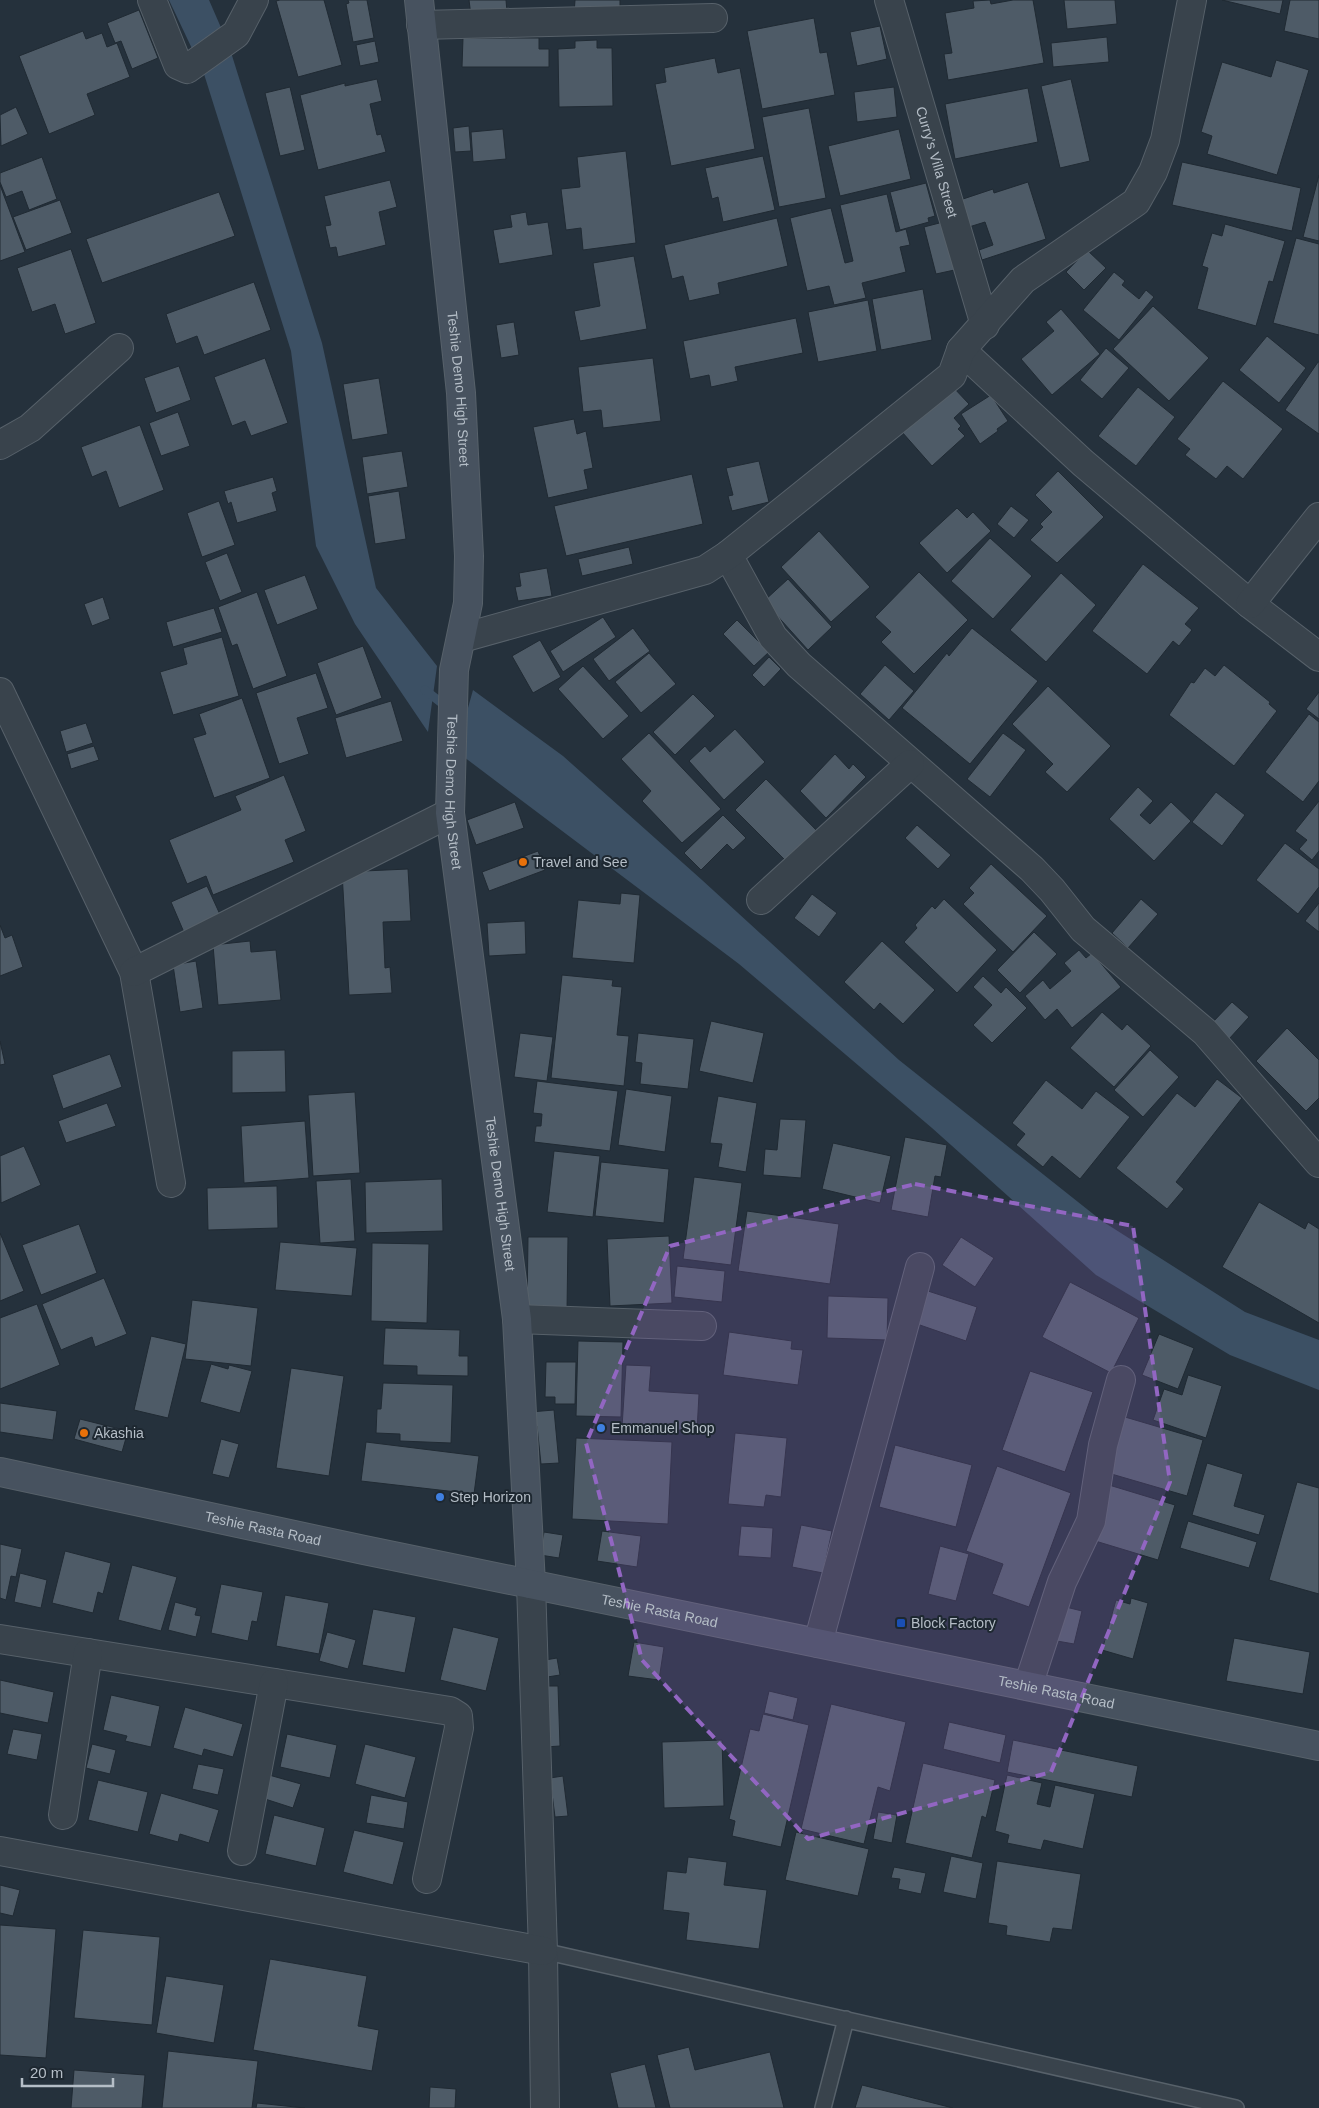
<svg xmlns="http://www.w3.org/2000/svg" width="1319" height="2108" font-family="Helvetica,sans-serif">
	<rect width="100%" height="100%" fill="#25313c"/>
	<path fill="#3c5064" d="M169,0H209L229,46L322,343L376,588L437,666L428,732L355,624L316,546L291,351L204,74Z
		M473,690L563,756L702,880L899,1060L1102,1221L1245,1312L1319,1340V1390L1230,1355L1096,1275L932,1128L739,964L456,751Z"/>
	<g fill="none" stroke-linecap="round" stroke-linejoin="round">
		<path stroke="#3c5064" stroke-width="9" d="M425,690L448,708"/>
	</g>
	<path fill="#4e5b67" stroke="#202a33" d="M280,0H324L342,65L298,77L276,1Z
		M348,0H367L374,38L353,42L346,4L349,3Z
		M469,0H506L507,12L471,16Z
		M575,0H620V16L574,14Z
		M990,0L991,4L1013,0H1033L1044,63L948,80L944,54L952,53L945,13L974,8L973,1Z
		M1064,0H1115L1117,24L1067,29Z
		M1222,0H1283L1280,14Z
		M1290,0H1319V39L1284,31Z
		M139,10L158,58L132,69L121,41L115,43L107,23Z
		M814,18L820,53L827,52L835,95L762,109L747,31Z
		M880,26L887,59L857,66L850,32Z
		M83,31L86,39L102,33L107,47L117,43L130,77L87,94L95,115L49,134L19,56Z
		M1107,37L1109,62L1053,67L1051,43Z
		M463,38H539V49H549V67H462Z
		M597,40V48H612L613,106L559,107L558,49L575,48V41Z
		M375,41L379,62L360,66L356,45Z
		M715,58L718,73L740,68L755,149L671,166L655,84L666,82L664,68Z
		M1276,60L1309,70L1277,175L1207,154L1212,136L1201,132L1222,62L1271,77Z
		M377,79L382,101L370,104L377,135L381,134L386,152L318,170L300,95L345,83V86Z
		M1071,79L1090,161L1060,168L1041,86Z
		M290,87L305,150L280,156L265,93Z
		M894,87L897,117L857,122L854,92Z
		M1028,88L1038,142L955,159L945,104Z
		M16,107L28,134L1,146L0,115Z
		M809,108L826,198L779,207L762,117Z
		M469,126L471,151L455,152L453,128Z
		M503,129L506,159L473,162L471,132Z
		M899,129L911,179L840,196L828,146Z
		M626,151L636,243L583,250L581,228L566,230L561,189L580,187L577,157Z
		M763,156L775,210L723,222L718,197L712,199L705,168Z
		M42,157L57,199L29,210L22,191L6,197L0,182V173Z
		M1182,162L1301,188L1292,231L1172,205Z
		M1319,175V241L1303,237Z
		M390,180L397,207L379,212L386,245L338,257L336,247L330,248L325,226L331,225L324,196Z
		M1028,182L1046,239L982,260L979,250L993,245L985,222L969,227L960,200L993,189L994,193Z
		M926,183L935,216L928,218L929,222L900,230L890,192Z
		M0,185L25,252L0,261Z
		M219,192L235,236L102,283L86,239Z
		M887,194L896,232L906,229L910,245L900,247L906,272L862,283L866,298L834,305L829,286L807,291L790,218L831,208L845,263L853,261L840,205Z
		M60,200L72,233L26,250L13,217Z
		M526,212L528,225L548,222L553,255L499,264L493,230L512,227L510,215Z
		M777,218L788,266L718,283L720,294L689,301L683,276L672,279L664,245Z
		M947,221L959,269L936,274L924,227Z
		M1225,224L1285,241L1273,282L1269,281L1256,326L1197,309L1208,268L1202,266L1212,233L1222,236Z
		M1296,238L1319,244V335L1273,323Z
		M71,249L96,323L65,334L55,304L32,312L17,268Z
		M1087,250L1106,268L1084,290L1066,272Z
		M634,256L647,329L580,341L574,311L600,306L593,263Z
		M1114,272L1125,281L1122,285L1139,299L1146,290L1154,297L1119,340L1083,310Z
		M254,282L271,330L204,355L197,336L176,344L166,314Z
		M923,289L932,340L881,350L872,299Z
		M868,300L877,351L818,362L808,312Z
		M1153,306L1209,358L1169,401L1113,349Z
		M1061,309L1100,354L1052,395L1021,359L1054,331L1046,322Z
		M796,318L803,353L735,367L738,381L711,387L709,375L690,379L683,341Z
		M514,322L519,355L501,358L496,325Z
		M1267,336L1306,368L1279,403L1239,370Z
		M1106,348L1129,368L1102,399L1080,380Z
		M265,358L288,423L251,436L245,421L232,426L214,377Z
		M653,358L661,421L603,428L601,410L583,412L578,367Z
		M1318,362H1319V434L1285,410Z
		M179,366L191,400L156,413L144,378Z
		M379,378L388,434L352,440L343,384Z
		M1223,381L1283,429L1243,479L1227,466L1216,479L1185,455L1190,449L1177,439Z
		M953,387L969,404L954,418L961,426L958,429L965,436L932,466L902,432Z
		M1138,387L1175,417L1136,466L1098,436Z
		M991,395L1008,421L997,429L998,431L980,444L961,414Z
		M178,412L190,446L161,456L149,423Z
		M574,419L577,434L586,431L593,468L584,470L588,489L548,498L533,427Z
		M140,425L164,490L119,508L106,471L92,477L81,447Z
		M402,451L408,487L367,494L362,457Z
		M759,461L769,502L732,511L728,496L733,495L726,468Z
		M1058,471L1104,517L1057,563L1030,540L1043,527L1040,524L1052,512L1035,495Z
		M692,474L703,524L566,556L554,506Z
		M273,477L277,491L272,493L277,511L237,523L231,502L228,504L224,491Z
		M399,491L406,539L375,544L368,496Z
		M219,501L235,545L202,557L187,513Z
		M1011,506L1029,520L1014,538L997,524Z
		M957,508L967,518L973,512L991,531L947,573L919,543Z
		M819,531L870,587L831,622L781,567Z
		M990,538L1032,576L993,619L951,581Z
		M629,547L633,564L582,576L578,559Z
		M227,553L242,592L220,601L205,562Z
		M1143,564L1199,608L1185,624L1192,630L1179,646L1173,641L1147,674L1092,631Z
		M547,568L552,596L518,601L515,587L521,586L519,573Z
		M919,572L968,620L914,674L881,642L891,632L875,617Z
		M1061,573L1096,605L1046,662L1010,630Z
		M305,575L318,609L277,625L264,590Z
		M788,579L832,627L808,650L764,601Z
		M257,592L287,676L253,689L237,644L232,646L218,607Z
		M103,597L110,619L92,626L84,604Z
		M214,608L222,632L173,647L166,622Z
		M603,617L616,637L563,672L550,651Z
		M737,620L769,652L754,666L723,634Z
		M633,628L650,651L609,681L593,659Z
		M972,628L1038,681L970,764L902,708L947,653L949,656Z
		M222,637L239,696L173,715L160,672L187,664L183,648Z
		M540,640L561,677L533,693L512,656Z
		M363,646L382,698L336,715L317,663Z
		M649,653L676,684L641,713L615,682Z
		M769,657L781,669L764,687L752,675Z
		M885,665L914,691L889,720L860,694Z
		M1224,665L1270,702L1269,704L1277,711L1234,766L1169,715L1191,682L1194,683L1205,668L1215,676Z
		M583,666L629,716L603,739L558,689Z
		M316,673L328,708L297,718L309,754L279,764L256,693Z
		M1048,686L1111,746L1067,792L1045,772L1053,764L1012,724Z
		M1319,692V719L1306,709Z
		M693,694L715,716L675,755L653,732Z
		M242,698L270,778L214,798L193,738L206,734L199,714Z
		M391,701L403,741L346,758L335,718Z
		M1309,714L1319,722V781L1303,802L1265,772Z
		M86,723L93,743L66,752L60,731Z
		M735,729L765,762L724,800L689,761L705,746L710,752Z
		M649,733L721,809L682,843L642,801L651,791L621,759Z
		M1003,733L1026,750L990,797L967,779Z
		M94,746L99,760L71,769L67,754Z
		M835,754L849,769L853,764L866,777L826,818L800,791Z
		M284,775L306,831L285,840L294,862L213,895L206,876L187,884L169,840L241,810L235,796Z
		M766,779L821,835L791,866L735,810Z
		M1138,787L1153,801L1140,815L1150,824L1171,802L1191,821L1154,861L1109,819Z
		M1216,792L1245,815L1222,846L1192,822Z
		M1319,801V851L1312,860L1299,849L1307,840L1295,831Z
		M515,802L524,828L476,845L467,820Z
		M723,815L746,838L733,850L727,844L701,870L684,853Z
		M917,825L951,855L938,869L905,838Z
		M1285,843L1319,869V887L1298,914L1256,880Z
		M538,851L545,870L489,891L482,872Z
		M991,864L1047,916L1013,952L963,904L974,893L969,888Z
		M408,869L411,921L383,922L385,968L390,967L392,993L349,995L342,872Z
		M207,886L223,921L186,937L171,902Z
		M621,893L640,895L634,963L572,958L578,900L620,904Z
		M812,894L837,913L819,937L794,918Z
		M944,899L997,950L957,993L904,942L917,928L915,925L932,906L935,909Z
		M1141,899L1158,914L1128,948L1112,933Z
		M1319,903V932L1305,921Z
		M525,921L526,954L489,956L487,923Z
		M0,925L5,938L12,935L23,967L0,976Z
		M1034,932L1057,954L1020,993L997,970Z
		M250,941L251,952L276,950L281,1000L218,1005L213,945Z
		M882,941L935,990L903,1024L880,1003L874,1010L844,982Z
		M1079,950L1086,958L1092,953L1121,987L1072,1028L1057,1009L1045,1020L1025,996L1043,980L1050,989L1071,971L1064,963Z
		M196,961L203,1008L180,1012L173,965Z
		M562,975L613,980L612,986L622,987L617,1035L629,1036L624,1086L551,1078Z
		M983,976L1001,993L1006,987L1027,1008L992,1043L973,1025L992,1005L973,987Z
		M1232,1002L1249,1017L1229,1039L1212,1023Z
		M1102,1012L1122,1030L1127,1024L1151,1046L1114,1087L1070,1048Z
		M711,1021L764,1033L753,1083L699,1071Z
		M1287,1028L1319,1060V1098L1306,1111L1256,1061Z
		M520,1033L553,1037L547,1081L514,1077Z
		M638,1033L694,1039L688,1089L640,1084L642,1063L635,1062Z
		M0,1041L5,1064L0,1065Z
		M285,1050L286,1092L232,1093V1051Z
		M1150,1050L1179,1077L1143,1117L1114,1090Z
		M110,1054L122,1087L63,1109L52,1075Z
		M1217,1079L1242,1098L1176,1182L1184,1189L1167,1209L1116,1168L1177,1093L1195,1107Z
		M1046,1080L1082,1109L1096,1091L1130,1117L1080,1179L1052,1156L1043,1167L1016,1145L1025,1134L1012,1123Z
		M537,1081L618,1091L610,1151L534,1142L536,1126H541L542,1114L533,1113Z
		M626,1089L672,1096L665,1152L618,1145Z
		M355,1092L360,1173L313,1176L308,1095Z
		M718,1096L757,1103L746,1172L718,1167L722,1144L710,1143Z
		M107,1103L116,1126L66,1143L58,1121Z
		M780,1119L806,1120L801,1178L763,1175L765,1149L777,1150Z
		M305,1121L309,1178L244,1183L241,1126Z
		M905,1137L947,1145L941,1177L935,1176L928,1217L891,1210Z
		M833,1143L891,1156L880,1203L822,1189Z
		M24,1146L41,1185L1,1203L0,1156Z
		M554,1151L600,1156L593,1217L547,1212Z
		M601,1162L669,1169L664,1223L595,1216Z
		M694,1177L742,1183L731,1265L683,1259Z
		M351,1179L355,1241L320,1243L316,1181Z
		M442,1179L443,1231L366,1233L365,1182Z
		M277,1186L278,1228L208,1230L207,1188Z
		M1259,1202L1305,1229L1308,1222L1319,1229V1323L1222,1267Z
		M747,1211L839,1224L830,1284L738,1271Z
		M79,1224L97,1273L41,1295L22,1245Z
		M0,1233L24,1291L0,1301Z
		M669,1236L672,1303L610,1306L607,1239Z
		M528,1237H568L567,1311H527Z
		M961,1237L994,1258L975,1287L942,1265Z
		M280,1242L357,1248L352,1296L275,1290Z
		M372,1243L429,1244L427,1323L371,1321Z
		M677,1266L725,1271L722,1302L674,1297Z
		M104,1278L127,1334L95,1347L92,1337L61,1350L42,1304Z
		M1070,1282L1139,1318L1111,1373L1042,1337Z
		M928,1291L977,1307L966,1341L917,1324Z
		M828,1296L888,1298L887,1340L827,1338Z
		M192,1300L258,1308L251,1366L185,1359Z
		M37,1304L60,1365L0,1389V1318Z
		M385,1328L460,1330L459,1356H468V1376L417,1375V1366L383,1365Z
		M729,1332L792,1341L791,1349L803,1350L798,1385L723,1375Z
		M1159,1334L1194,1348L1178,1389L1142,1375Z
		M151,1336L186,1344L168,1418L134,1410Z
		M578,1341L623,1342L621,1417L576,1416Z
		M546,1362H576L575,1404H555V1397H545Z
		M211,1364L228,1369L229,1365L252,1371L240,1413L200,1402Z
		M626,1365L651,1366L649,1391L699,1394L697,1431L622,1427Z
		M291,1368L344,1376L329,1476L276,1468Z
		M1030,1371L1093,1392L1065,1472L1002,1450Z
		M1188,1375L1222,1386L1206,1438L1153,1420L1164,1389L1182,1395Z
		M383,1383L453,1385L451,1443L400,1441V1434L376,1433L377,1409H381Z
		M0,1403L57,1411L53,1440L0,1432Z
		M554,1410L559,1463L541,1464L537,1426H531L530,1412Z
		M1125,1417L1203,1440L1187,1496L1108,1473Z
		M80,1419L128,1431L122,1452L74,1439Z
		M735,1433L787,1438L781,1497L766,1495L764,1507L728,1504Z
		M576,1438L672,1442L668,1524L572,1519Z
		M221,1439L239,1444L229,1478L212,1474Z
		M366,1442L479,1456L474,1494L361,1481Z
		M895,1445L972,1465L956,1527L879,1507Z
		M1207,1463L1243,1474L1234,1506L1265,1515L1259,1535L1192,1515Z
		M997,1466L1071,1493L1029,1607L992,1594L1003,1564L966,1551Z
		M1297,1482L1319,1488V1594L1269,1580Z
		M1109,1485L1175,1505L1158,1560L1092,1540Z
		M1188,1521L1257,1542L1249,1568L1180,1548Z
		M801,1525L832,1531L823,1573L792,1567Z
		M741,1526L773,1528L771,1558L738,1556Z
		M602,1531L641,1536L637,1567L597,1561Z
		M544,1532L563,1535L559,1558L540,1555Z
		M0,1544L22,1549L16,1577L11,1576L6,1600L0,1598Z
		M940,1546L969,1554L956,1601L928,1594Z
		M65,1551L111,1563L103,1594L98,1592L93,1613L52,1603Z
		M132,1565L177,1577L161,1631L118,1620Z
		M20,1573L47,1580L41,1608L14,1602Z
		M221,1584L263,1592L257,1622L252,1621L248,1641L211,1633Z
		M285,1595L329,1603L319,1654L276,1646Z
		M1131,1598L1148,1603L1133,1659L1102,1650L1116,1600L1130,1604Z
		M175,1602L197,1608L195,1615L201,1616L196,1637L168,1630Z
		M1066,1607L1082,1611L1074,1644L1057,1641Z
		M373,1609L416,1617L405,1673L362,1665Z
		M453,1627L499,1638L486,1691L440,1680Z
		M327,1632L356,1640L348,1669L319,1661Z
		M1234,1638L1310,1652L1303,1694L1226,1681Z
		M634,1642L664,1647L659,1680L628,1676Z
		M557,1658L560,1675L541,1678L539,1661Z
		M0,1680L54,1692L48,1723L0,1713Z
		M543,1686H558L560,1746L545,1747Z
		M769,1691L798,1698L793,1720L764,1713Z
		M111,1695L160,1706L151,1747L125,1741L127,1736L103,1730Z
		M831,1704L906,1722L890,1791L878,1787L864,1844L801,1829Z
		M185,1707L243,1724L233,1757L204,1749L202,1756L173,1748Z
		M763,1714L809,1725L781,1847L732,1836L735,1821L729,1819L750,1729L759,1731Z
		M949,1722L1006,1735L1000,1763L943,1749Z
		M13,1729L42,1734L37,1760L7,1754Z
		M287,1734L337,1745L330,1778L280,1767Z
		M722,1740L724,1806L664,1808L662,1742Z
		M1013,1740L1138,1766L1132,1797L1007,1772Z
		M92,1744L116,1750L110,1774L86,1768Z
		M365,1744L416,1757L405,1798L355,1784Z
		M923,1763L995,1780L986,1818L982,1816L972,1858L905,1843Z
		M198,1764L224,1769L218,1795L192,1789Z
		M269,1775L301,1784L293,1808L262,1798Z
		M1007,1775L1042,1783L1037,1804L1050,1807L1055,1785L1095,1794L1083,1849L1044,1840L1041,1850L1007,1843L1009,1835L995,1831Z
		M563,1776L568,1816L555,1817L550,1778Z
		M98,1780L148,1792L138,1832L88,1820Z
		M161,1793L219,1810L209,1843L180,1834L178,1842L149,1834Z
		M371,1795L408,1802L404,1829L366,1823Z
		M878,1812L897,1815L892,1843L873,1839Z
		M274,1815L325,1828L316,1866L265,1854Z
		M354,1830L404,1842L393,1885L343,1872Z
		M796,1832L869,1849L858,1896L785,1880Z
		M951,1856L983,1863L976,1899L943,1892Z
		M688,1857L727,1862L724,1885L767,1890L759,1949L686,1940L689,1913L663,1910L667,1871L686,1873Z
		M997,1861L1081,1874L1072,1930L1053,1928L1050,1942L1006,1935L1007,1926L988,1923Z
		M894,1867L926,1873L921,1894L898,1889L900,1879L891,1878Z
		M0,1885L20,1890L13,1916L0,1913Z
		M0,1925L56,1929L46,2058L0,2055Z
		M83,1930L160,1937L152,2025L74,2018Z
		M270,1959L367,1976L358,2026L379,2030L372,2071L253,2050Z
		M166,1976L224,1985L214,2043L156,2033Z
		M689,2047L695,2070L770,2052L784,2108H670L657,2055Z
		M168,2051L258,2061L252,2108H162Z
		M645,2064L656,2108H618L610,2073Z
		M74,2070L145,2075L142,2108H71Z
		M862,2085L953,2108H855Z
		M430,2087L456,2089L455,2108H429Z
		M257,2103L305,2108H256Z"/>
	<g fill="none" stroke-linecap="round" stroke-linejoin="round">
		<g stroke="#57616a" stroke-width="18">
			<path id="lane" d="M543,1951L1236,2108
				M823,2108L846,2019"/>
		</g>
		<g stroke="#57616a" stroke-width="30">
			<g id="street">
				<path d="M152,0L178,65L187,69L236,34L254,0"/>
				<path id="s1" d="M889,0L985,325"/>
				<path d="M421,25L713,18"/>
				<path d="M961,350L1083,463L1250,604L1319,657"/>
				<path d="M0,445L30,428L119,348"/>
				<path d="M728,555L773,637L799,665L1032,869L1052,890L1083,929L1205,1032L1319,1163"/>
				<path d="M1250,604L1319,517"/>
				<path d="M462,638L705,570L728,555L952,375L961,350L1023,280L1136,202L1153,172L1165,140L1192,0"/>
				<path d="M0,692L134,972L171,1183"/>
				<path d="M761,900L910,764"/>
				<path d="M134,972L450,813"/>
				<path d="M517,1319L702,1326"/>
				<path d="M531,1584L543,1951L545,2108"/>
				<path d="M0,1639L450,1711L458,1716L459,1728L427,1879"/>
				<path d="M818,1643L920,1267"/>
				<path d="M1028,1686L1062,1582L1091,1521L1103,1445L1121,1380"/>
				<path d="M63,1815L88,1653"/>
				<path d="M0,1851L543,1951"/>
				<path d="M242,1851L274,1683"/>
			</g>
		</g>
		<g stroke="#57616a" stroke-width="30">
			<g id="secondary">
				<path id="s2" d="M419,0L461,393L469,556L468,603L454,670L450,813L517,1319L531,1584"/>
				<path id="s3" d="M0,1472L364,1550L1319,1746"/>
			</g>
		</g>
		<use href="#lane" stroke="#39434c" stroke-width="15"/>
		<use href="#street" stroke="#39434c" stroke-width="28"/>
		<use href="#secondary" stroke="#47525f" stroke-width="28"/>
	</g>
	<path fill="#9266c2" fill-opacity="0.2" stroke="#9266c2" stroke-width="4" stroke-dasharray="10 6" stroke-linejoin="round" d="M915,1184L1133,1226L1170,1482L1051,1772L808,1839L642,1660L586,1443L670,1246Z"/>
	<g fill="#e8710a" stroke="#1e2831" stroke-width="2">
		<circle cx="523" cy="862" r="5"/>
		<circle cx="84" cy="1433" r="5"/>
	</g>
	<g fill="#3f7fe0" stroke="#1e2831" stroke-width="2">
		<circle cx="601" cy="1428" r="5"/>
		<circle cx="440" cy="1497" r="5"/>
	</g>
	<rect fill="#1a4fb4" stroke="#1e2831" stroke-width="2" x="896" y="1618" width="10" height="10" rx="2.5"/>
	<g text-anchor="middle" stroke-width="4" stroke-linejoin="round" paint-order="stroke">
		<g font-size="14" fill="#b5bec7" stroke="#1e2831">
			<text dy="5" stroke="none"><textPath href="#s1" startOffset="169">Curry's Villa Street</textPath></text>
			<text dy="5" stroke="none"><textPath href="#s2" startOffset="391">Teshie Demo High Street</textPath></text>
			<text dy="5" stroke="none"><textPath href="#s2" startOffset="796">Teshie Demo High Street</textPath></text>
			<text dy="5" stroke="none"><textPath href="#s2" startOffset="1201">Teshie Demo High Street</textPath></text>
			<text dy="5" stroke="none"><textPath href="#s3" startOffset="269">Teshie Rasta Road</textPath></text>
			<text dy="5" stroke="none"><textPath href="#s3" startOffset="674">Teshie Rasta Road</textPath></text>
			<text dy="5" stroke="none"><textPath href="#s3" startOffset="1079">Teshie Rasta Road</textPath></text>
		</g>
		<g font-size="14" fill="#b5bec7" stroke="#1e2831" text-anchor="start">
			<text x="533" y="867">Travel and See</text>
			<text x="611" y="1433">Emmanuel Shop</text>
			<text x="94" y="1438">Akashia</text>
			<text x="450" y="1502">Step Horizon</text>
			<text x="911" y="1628">Block Factory</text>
		</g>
	</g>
	<path d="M22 2078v8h91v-8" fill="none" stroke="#b5bec7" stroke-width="2.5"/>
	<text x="30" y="2078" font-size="15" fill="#b5bec7" stroke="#1e2831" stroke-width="4" paint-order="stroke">20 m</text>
</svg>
